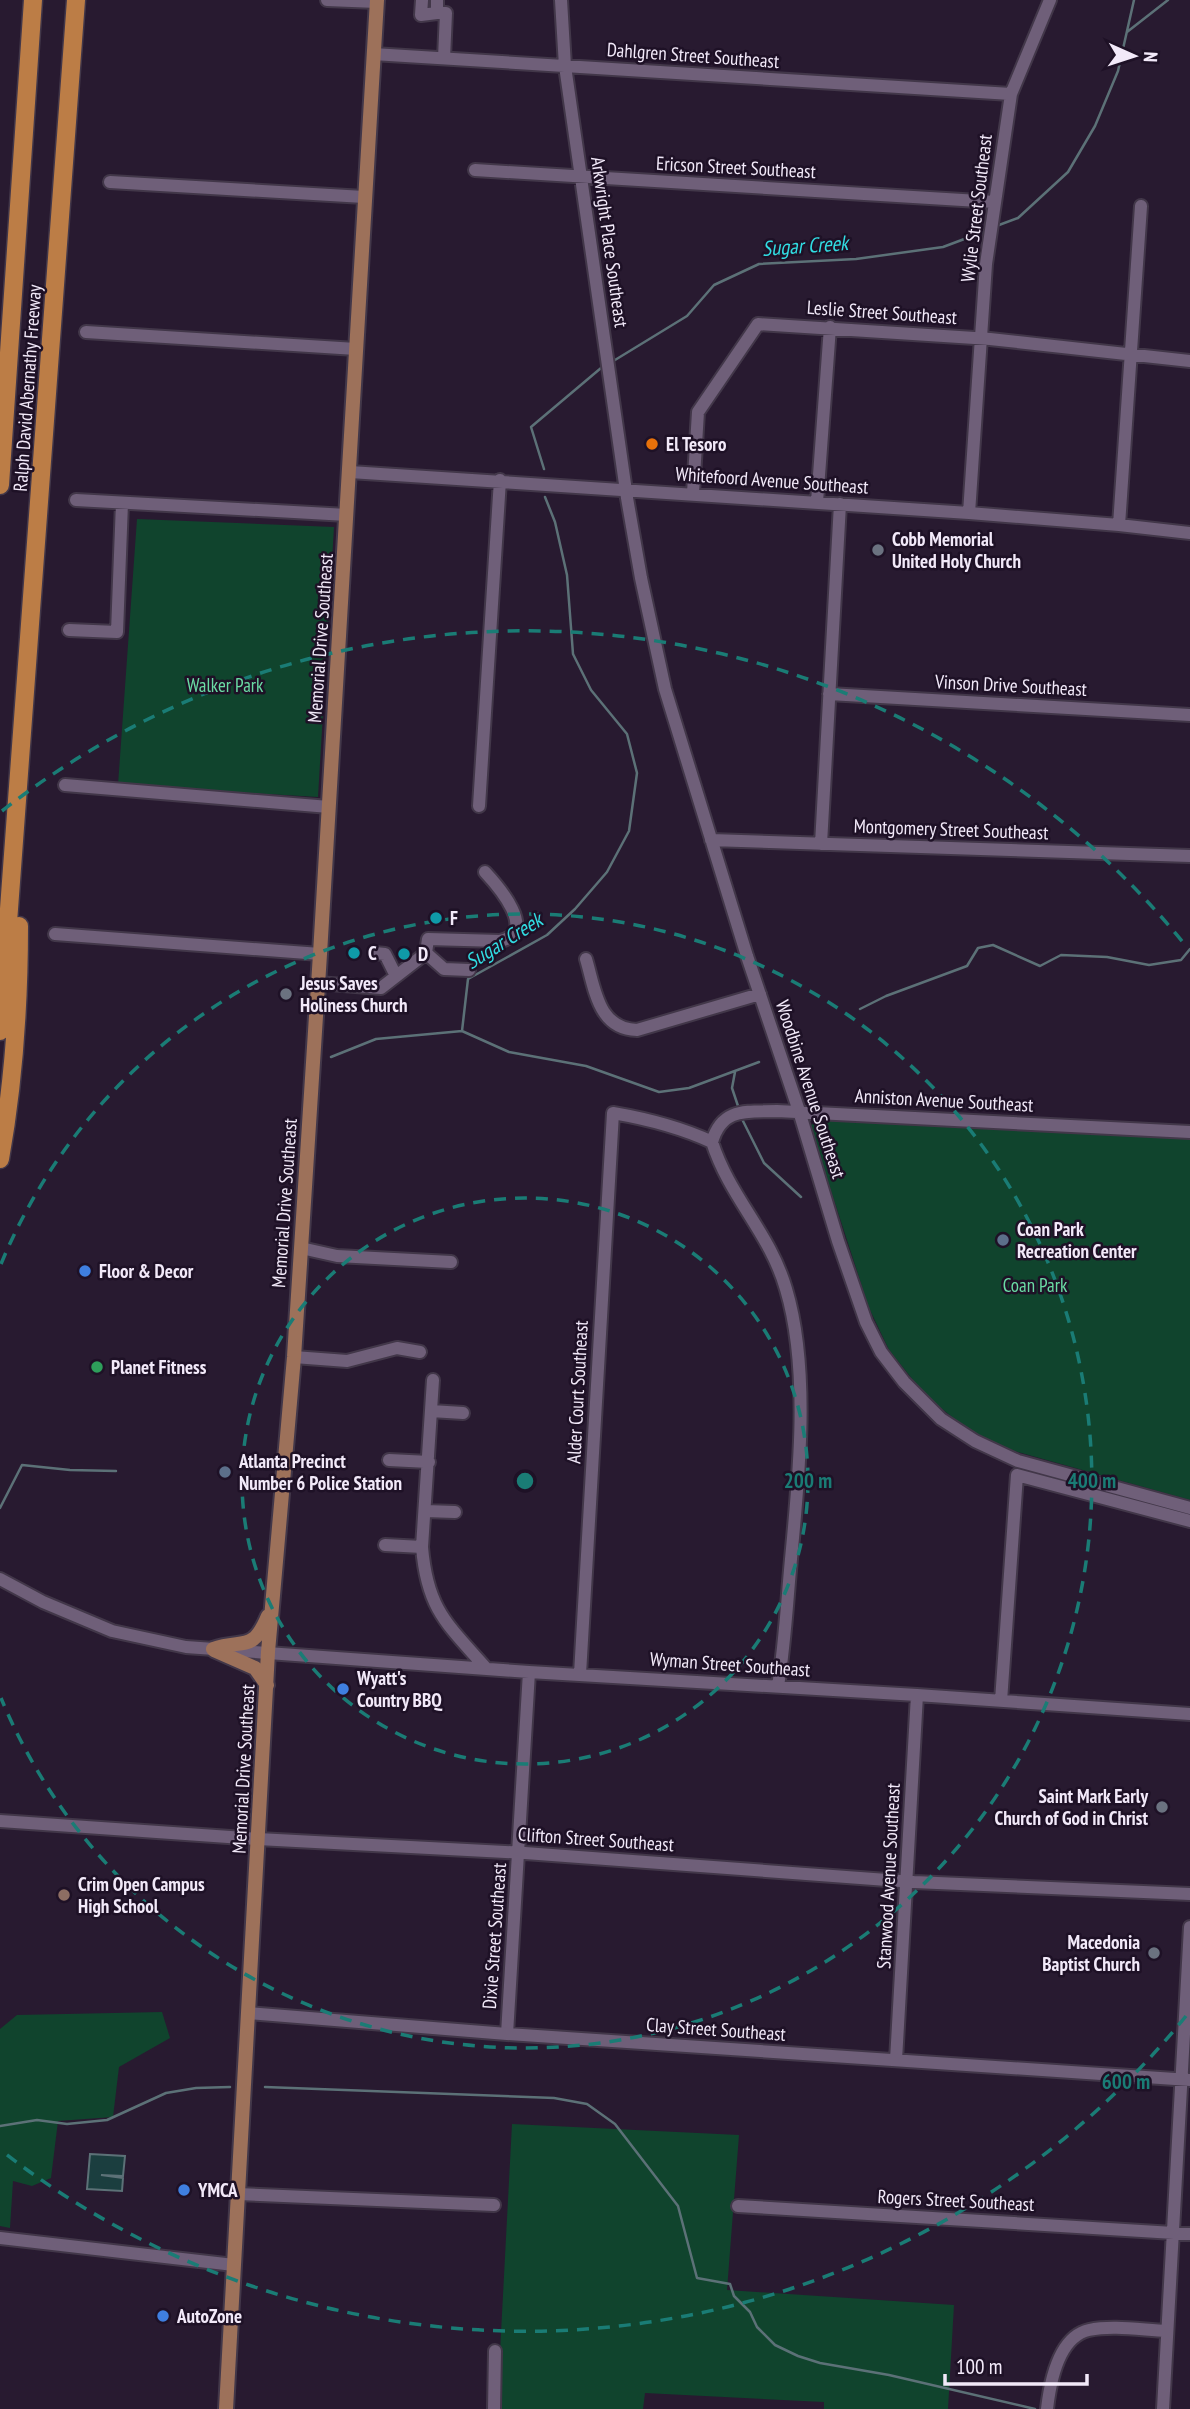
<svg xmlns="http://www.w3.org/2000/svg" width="1190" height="2409" font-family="'PT Sans Narrow',sans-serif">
	<rect width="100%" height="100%" fill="#281a30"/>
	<path fill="#10442d" d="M137,519L334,527L318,797L118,785Z
		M818,1119L1190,1136V1500L1011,1450L978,1435L952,1417L925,1395L889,1350L869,1308L810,1126Z
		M162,2012L170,2038L119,2067L113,2117L58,2121L51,2178L32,2186L13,2181L10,2228L0,2226V2029L17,2015Z
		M512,2124L739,2135L727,2290L954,2305L948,2409H824V2402L645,2393L643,2409H497Z"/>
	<path fill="#1b3e3f" stroke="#5c7177" stroke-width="2" d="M90,2154L125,2156L123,2176L101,2175L123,2178L122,2191L87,2189Z"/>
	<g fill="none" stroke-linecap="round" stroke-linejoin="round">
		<path stroke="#5c7177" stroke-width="2.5" d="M1127,32L1168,0
			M999,225L1018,218L1068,172L1095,126L1118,71L1134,0
			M615,360L687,316L714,285L759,264L856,259L943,247L983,232
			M544,469L531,427L601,368
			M860,1009L886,996L967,966L978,948L993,945L1040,966L1061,955L1107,957L1149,965L1181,960L1190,949
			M462,1031L468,979L547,935L575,909L607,872L629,831L637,773L627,734L591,690L573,654L567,575L555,522L545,497
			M331,1057L376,1039L462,1031L509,1052L586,1066L659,1092L689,1088L759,1062
			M735,1072L732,1088L738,1106
			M743,1121L764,1163L801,1197
			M0,1508L22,1465L70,1470L116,1471
			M265,2087L554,2098L587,2104L615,2124L678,2206L697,2278L730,2284L734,2296L750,2312L757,2327L775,2345L798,2356L820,2363L889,2375L1035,2409
			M0,2126L37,2120L67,2124L107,2120L166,2093L196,2088L230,2087"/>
		<g stroke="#423749" stroke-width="16">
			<path id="minor" d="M327,0L377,2
				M422,0L421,15L437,13
				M437,0V13H446L444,58
				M561,0L565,66L627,498L641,578L665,689L747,956L799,1111L838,1241L866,1322L881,1352L904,1382L941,1419L975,1441L1018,1461L1190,1508
				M373,54L1011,94
				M475,170L995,202
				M110,182L364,197
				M86,332L356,349
				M350,472L969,513L1119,525L1190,533
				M693,493L698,412L758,324L990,339L1190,361
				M76,500L347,515
				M817,502L830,327
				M969,513L986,264L1011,94L1050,0
				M1119,525L1141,206
				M69,630L117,632L122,503
				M829,694L1190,715
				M65,785L329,807
				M479,806L500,480
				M711,840L1190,856
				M821,844L840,504
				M55,934L320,954
				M375,953L385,954L396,976
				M426,953L444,969L469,970
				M586,959C595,989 598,1029 637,1030L760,994
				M318,983L381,988L426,953L428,939L500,941C539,933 498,886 485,872
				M712,1142C722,1107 747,1112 777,1111L1190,1132
				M301,1248L337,1256L451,1262
				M294,1357L347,1361L397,1348L420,1352
				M433,1380L422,1547C427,1608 446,1623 485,1667
				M431,1411L463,1413
				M389,1460L429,1462
				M425,1511L455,1512
				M385,1545L422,1547
				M0,1579L43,1602L112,1631L186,1647L529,1672L917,1695L1190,1714
				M580,1674L613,1113C648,1119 680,1127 712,1142C730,1198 770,1233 786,1289C810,1369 799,1477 791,1559C787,1601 785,1644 778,1686
				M1001,1701L1017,1475L1190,1521
				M0,1821L258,1839L525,1853L914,1882L1190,1894
				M248,2013L507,2034L1190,2080
				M507,2034L529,1672
				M896,2060L917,1695
				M238,2194L494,2205
				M738,2206L1190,2234
				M0,2238L234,2265
				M494,2409L495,2351
				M1047,2409C1050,2383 1058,2337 1089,2330C1113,2325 1142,2330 1167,2331
				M1163,2409L1190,1927"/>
		</g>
		<g stroke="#423749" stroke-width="18">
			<path id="major" d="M213,1649C243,1638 252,1654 268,1616
				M214,1650L255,1668L267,1685
				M226,2409L268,1652L294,1357L320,954L377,0"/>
		</g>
		<g stroke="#423749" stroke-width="21">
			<path id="highway" d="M0,485L33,0
				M0,1031L76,0
				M0,1159C14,1081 19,1005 19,926"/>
		</g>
		<use href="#minor" stroke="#6f5f79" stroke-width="12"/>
		<use href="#major" stroke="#9d715a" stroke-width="14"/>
		<use href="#highway" stroke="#bc7d46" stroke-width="18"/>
	</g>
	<g fill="none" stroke="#1a7c75" stroke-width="3.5" stroke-dasharray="12 9">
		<circle cx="525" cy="1481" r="283"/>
		<path d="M1 1264A567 567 0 1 1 1 1698"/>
		<path d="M1186 2016A850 850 0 0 1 2 2151M2 811A850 850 0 0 1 1186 946"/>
	</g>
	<circle fill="#e8710a" stroke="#1e1126" stroke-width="2.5" cx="652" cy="444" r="7"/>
	<g fill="#6b7280" stroke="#1e1126" stroke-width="2.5">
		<circle cx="878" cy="550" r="7"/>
		<circle cx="286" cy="994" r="7"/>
		<circle cx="1162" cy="1807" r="7"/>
		<circle cx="1154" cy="1953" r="7"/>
	</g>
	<g fill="#0f9aa8" stroke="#1e1126" stroke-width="2.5">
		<circle cx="436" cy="918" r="7"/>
		<circle cx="354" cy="953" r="7"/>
		<circle cx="404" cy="954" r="7"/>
	</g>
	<g fill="#5c6f8a" stroke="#1e1126" stroke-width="2.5">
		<circle cx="1003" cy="1240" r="7"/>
		<circle cx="225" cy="1472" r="7"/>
	</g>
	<g fill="#3f7fe0" stroke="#1e1126" stroke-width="2.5">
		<circle cx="85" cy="1271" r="7"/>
		<circle cx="343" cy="1689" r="7"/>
		<circle cx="184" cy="2190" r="7"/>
		<circle cx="163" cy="2316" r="7"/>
	</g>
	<circle fill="#2e9e5b" stroke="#1e1126" stroke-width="2.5" cx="97" cy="1367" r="7"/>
	<circle fill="#8d6e63" stroke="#1e1126" stroke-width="2.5" cx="64" cy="1895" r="7"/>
	<g text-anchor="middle" stroke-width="5" stroke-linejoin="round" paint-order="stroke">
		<g font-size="19" fill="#f2e9f9" stroke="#1e1126">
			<text transform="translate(693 55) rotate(4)" y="7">Dahlgren Street Southeast</text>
			<text transform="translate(736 167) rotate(3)" y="7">Ericson Street Southeast</text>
			<text transform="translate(976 208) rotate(-83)" y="7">Wylie Street Southeast</text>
			<text transform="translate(610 242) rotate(82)" y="7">Arkwright Place Southeast</text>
			<text transform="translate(882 312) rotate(4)" y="7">Leslie Street Southeast</text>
			<text transform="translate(27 388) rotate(-86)" y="7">Ralph David Abernathy Freeway</text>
			<text transform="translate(772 480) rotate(4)" y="7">Whitefoord Avenue Southeast</text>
			<text transform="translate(320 638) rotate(-86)" y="7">Memorial Drive Southeast</text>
			<text transform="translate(1011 685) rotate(3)" y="7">Vinson Drive Southeast</text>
			<text transform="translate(951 829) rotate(2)" y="7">Montgomery Street Southeast</text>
			<text transform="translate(811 1089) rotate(72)" y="7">Woodbine Avenue Southeast</text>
			<text transform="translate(944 1100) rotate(3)" y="7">Anniston Avenue Southeast</text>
			<text transform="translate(284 1203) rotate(-86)" y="7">Memorial Drive Southeast</text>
			<text transform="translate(577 1392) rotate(-87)" y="7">Alder Court Southeast</text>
			<text transform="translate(730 1664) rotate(4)" y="7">Wyman Street Southeast</text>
			<text transform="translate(243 1769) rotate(-87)" y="7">Memorial Drive Southeast</text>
			<text transform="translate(596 1839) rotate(4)" y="7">Clifton Street Southeast</text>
			<text transform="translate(888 1876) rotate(-87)" y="7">Stanwood Avenue Southeast</text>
			<text transform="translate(494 1936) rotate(-86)" y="7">Dixie Street Southeast</text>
			<text transform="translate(716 2029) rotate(4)" y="7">Clay Street Southeast</text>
			<text transform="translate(956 2200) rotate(3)" y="7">Rogers Street Southeast</text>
		</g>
		<g font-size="19" font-weight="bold" fill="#f2e9f9" stroke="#1e1126" text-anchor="start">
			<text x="666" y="451">El Tesoro</text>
			<text x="892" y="546">Cobb Memorial<tspan x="892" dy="22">United Holy Church</tspan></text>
			<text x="450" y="925">F</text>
			<text x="368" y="960">C</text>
			<text x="418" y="961">D</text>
			<text x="300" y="990">Jesus Saves<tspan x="300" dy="22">Holiness Church</tspan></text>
			<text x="1017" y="1236">Coan Park<tspan x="1017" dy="22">Recreation Center</tspan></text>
			<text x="99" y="1278">Floor &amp; Decor</text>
			<text x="111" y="1374">Planet Fitness</text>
			<text x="239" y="1468">Atlanta Precinct<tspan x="239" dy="22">Number 6 Police Station</tspan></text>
			<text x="357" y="1685">Wyatt's<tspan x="357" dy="22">Country BBQ</tspan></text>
			<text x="1148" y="1803" text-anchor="end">Saint Mark Early<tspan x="1148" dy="22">Church of God in Christ</tspan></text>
			<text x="78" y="1891">Crim Open Campus<tspan x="78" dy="22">High School</tspan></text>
			<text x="1140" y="1949" text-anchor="end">Macedonia<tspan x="1140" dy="22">Baptist Church</tspan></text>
			<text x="198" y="2197">YMCA</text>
			<text x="177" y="2323">AutoZone</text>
		</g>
		<g font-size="19" fill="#6adba4" stroke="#1e1126">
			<text x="225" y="692">Walker Park</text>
			<text x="1035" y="1292">Coan Park</text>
		</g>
		<g font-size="21" font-style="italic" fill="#31dce2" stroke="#1e1126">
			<text transform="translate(805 246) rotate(-4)" y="7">Sugar Creek</text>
			<text transform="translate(504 941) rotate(-32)" y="7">Sugar Creek</text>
		</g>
	</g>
	<circle cx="525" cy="1481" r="10" fill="#1a7c75" stroke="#1e1126" stroke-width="3.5"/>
	<g font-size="21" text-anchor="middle" font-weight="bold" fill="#1a7c75" stroke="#1e1126" stroke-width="5" stroke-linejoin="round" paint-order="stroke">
		<text x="808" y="1488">200 m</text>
		<text x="1092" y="1488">400 m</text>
		<text x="1126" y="2089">600 m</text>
	</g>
	<g transform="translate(1134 56) rotate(93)" stroke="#1e1126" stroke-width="5" paint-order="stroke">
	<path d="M0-5L12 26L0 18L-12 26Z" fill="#f2e9f9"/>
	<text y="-10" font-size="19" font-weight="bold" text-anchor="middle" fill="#f2e9f9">N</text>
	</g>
	<path d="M945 2374v10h142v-10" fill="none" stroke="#f2e9f9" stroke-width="3.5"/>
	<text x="956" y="2374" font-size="21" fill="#f2e9f9" stroke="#1e1126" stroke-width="5" paint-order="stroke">100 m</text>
</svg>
